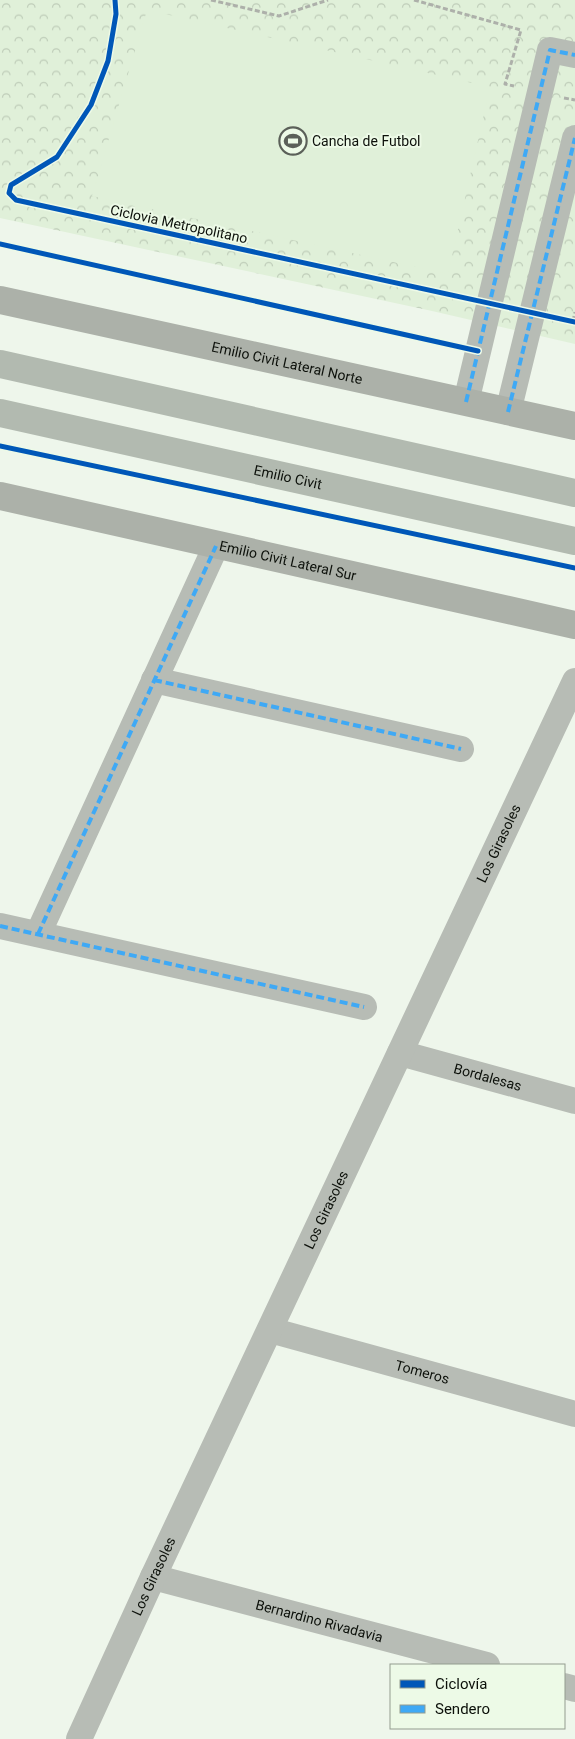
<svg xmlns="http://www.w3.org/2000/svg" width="575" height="1739" font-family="Roboto,sans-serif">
	<defs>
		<pattern id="park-crowns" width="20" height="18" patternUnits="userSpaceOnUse" patternTransform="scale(1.25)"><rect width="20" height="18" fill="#e0f0d9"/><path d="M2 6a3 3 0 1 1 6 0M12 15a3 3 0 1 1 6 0" fill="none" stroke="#bfcdb9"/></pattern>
	</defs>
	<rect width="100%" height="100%" fill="#eef6eb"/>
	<path fill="url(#park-crowns)" d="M0,0H575V344L432,311L0,218Z"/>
	<path fill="#e0f0d9" d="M147,10L490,87L448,274L92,196Z"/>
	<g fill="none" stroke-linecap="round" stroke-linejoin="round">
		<path stroke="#adb0aa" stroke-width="3" stroke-dasharray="5 2.5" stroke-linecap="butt" d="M211,0L279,16L328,0
			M414,0L521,30L505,84L514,86
			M564,98L575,100
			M573,321L575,312"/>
		<g stroke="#b7bcb5" stroke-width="26">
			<path d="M466,402L550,50L575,55"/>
			<path d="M508,412L575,138"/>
			<path d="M154,680L461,749"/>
			<path d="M0,926L364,1007"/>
			<path d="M38,934L216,546"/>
			<path id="s1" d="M400,1053L575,1101"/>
			<path id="s2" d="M270,1330L575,1414"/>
			<path id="s3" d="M153,1577L487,1665"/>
			<path d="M564,1686L575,1689"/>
			<path id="s4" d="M79,1739L153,1577L575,681"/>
		</g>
		<g stroke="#acb1a9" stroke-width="28">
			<path id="s5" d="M0,300L575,426"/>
			<path id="s6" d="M0,496L575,625"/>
		</g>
		<g stroke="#b2bab0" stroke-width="28">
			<path d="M0,364L575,493"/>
			<path id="s7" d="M0,413L575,541"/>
		</g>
		<path stroke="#3fa9f5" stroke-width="4" stroke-dasharray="8 4" stroke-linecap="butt" d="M466,402L550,50L575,55
			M508,412L575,138
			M154,680L461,749
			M0,926L364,1007
			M38,934L216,546"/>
		<g stroke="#edfae7" stroke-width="8">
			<path id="cycleway" d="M115,0L116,14L108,61L91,105L57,157L11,185L9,193L16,200L575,322
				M0,244L478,351
				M0,446L575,568"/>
		</g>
		<use href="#cycleway" stroke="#0057b8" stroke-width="5"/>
	</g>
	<defs>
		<g id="stadium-ring" transform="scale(1.4375)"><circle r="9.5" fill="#edfae7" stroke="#5b6059" stroke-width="1.5"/><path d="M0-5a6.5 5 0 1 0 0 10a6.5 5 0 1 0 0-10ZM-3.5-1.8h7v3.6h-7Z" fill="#5b6059"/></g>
	</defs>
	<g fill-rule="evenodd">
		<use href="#stadium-ring" x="293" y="141"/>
	</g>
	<g text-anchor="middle" stroke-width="4" stroke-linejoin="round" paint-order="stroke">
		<g font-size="14" fill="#0c100a" stroke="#edfae7" text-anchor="start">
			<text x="312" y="146">Cancha de Futbol</text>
		</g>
		<g font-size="14" fill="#0c100a" stroke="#edfae7">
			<text transform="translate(179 224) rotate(12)" y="5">Ciclovia Metropolitano</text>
			<text dy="5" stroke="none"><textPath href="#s5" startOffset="294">Emilio Civit Lateral Norte</textPath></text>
			<text dy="5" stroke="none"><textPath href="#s7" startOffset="295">Emilio Civit</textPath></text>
			<text dy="5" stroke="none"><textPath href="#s6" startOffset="295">Emilio Civit Lateral Sur</textPath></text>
			<text dy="5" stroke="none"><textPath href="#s4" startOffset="989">Los Girasoles</textPath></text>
			<text dy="5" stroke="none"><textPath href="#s1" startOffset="91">Bordalesas</textPath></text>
			<text dy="5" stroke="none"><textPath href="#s4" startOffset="584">Los Girasoles</textPath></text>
			<text dy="5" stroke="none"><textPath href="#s2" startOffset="158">Tomeros</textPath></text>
			<text dy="5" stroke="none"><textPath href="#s4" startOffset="179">Los Girasoles</textPath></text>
			<text dy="5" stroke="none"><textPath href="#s3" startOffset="172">Bernardino Rivadavia</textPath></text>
		</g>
	</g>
	<rect x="390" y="1664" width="175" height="65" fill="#edfae7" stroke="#939c8f"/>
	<rect x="400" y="1680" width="25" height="8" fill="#0057b8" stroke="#939c8f"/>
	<text x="435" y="1689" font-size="15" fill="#0c100a">Ciclovía</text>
	<rect x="400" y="1705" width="25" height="8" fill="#3fa9f5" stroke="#939c8f"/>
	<text x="435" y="1714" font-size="15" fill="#0c100a">Sendero</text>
</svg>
